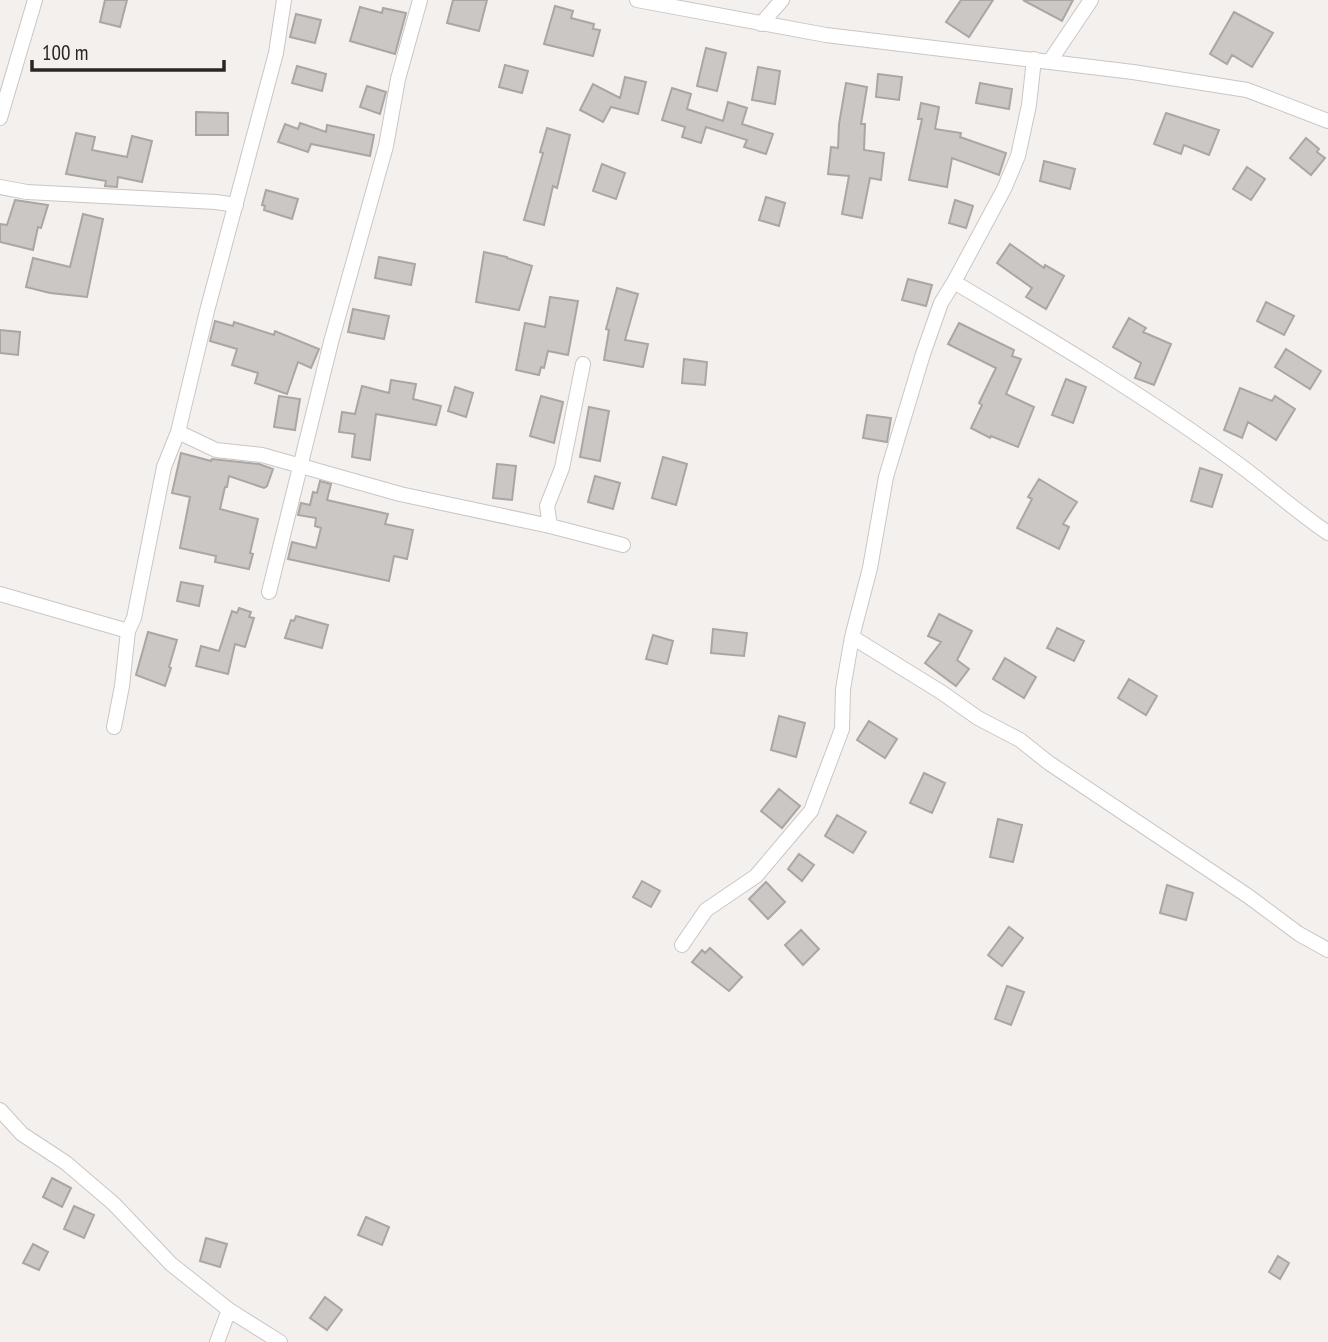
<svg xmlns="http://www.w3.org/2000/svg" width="1328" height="1342" font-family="'PT Sans Narrow',sans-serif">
	<rect width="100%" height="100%" fill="#f4f0ee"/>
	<path fill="#cac7c5" stroke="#aaa6a4" stroke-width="2" d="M105,0H127L120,27L100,22Z
		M453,0H487L479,31L447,23Z
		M961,0H993L969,37L946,22Z
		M1023,0H1073L1062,21Z
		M555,6L573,11L571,18L594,24L593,29L600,30L593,56L544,44Z
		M360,7L382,13L383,8L406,13L395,54L350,41Z
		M1234,12L1273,33L1252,67L1232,55L1227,64L1210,54Z
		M296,14L321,20L315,43L290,37Z
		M706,48L726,53L717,91L697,86Z
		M505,65L528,71L522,93L499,87Z
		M297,66L326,74L322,91L292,83Z
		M758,67L780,71L775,104L752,100Z
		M878,74L902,77L899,100L876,97Z
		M625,77L646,82L638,114L611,107L603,122L580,110L593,84L620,98Z
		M846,83L867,87L861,124H865L864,150L884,153L881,180L870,178L862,218L842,214L849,176L828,174L831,147L838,148L839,124Z
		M980,83L1012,89L1009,109L976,103Z
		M367,86L386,92L380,114L360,107Z
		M672,88L691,94L687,109L723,121L728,102L747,108L742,124L773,134L766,154L744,147L747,140L706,127L701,143L682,137L685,127L662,120Z
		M921,103L939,107L935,129L961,133L960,137L1006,153L999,175L952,158L947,187L909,180L922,119H918Z
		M196,112L228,113V135H196Z
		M1166,113L1219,130L1209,155L1184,145L1181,154L1154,144Z
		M300,123L326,132L327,125L374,135L370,156L311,144L308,152L278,142L285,124L298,129Z
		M547,128L570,135L557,188L553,186L544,225L524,220L543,153L540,152Z
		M76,133L95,137L92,150L127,157L132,136L152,141L142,182L118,177L117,187L105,186L106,181L66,174Z
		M1306,138L1319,149L1317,152L1325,158L1311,175L1290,158Z
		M1044,161L1075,169L1070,189L1040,181Z
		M602,164L625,173L616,199L593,191Z
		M1247,167L1265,179L1251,200L1233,189Z
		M266,190L298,199L292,219L264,210L265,206L262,205Z
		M766,197L785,203L779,226L759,220Z
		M15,200L48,205L41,228L38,227L33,250L0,242V224L7,225Z
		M955,200L973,206L966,228L949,223Z
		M83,214L103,219L87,297L50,293L26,287L33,258L70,267Z
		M1010,244L1044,268L1045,265L1064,276L1046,309L1026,297L1032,288L997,263Z
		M484,252L507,257V258L532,266L519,310L476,302Z
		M379,257L415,264L411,285L375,278Z
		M908,279L932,285L926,306L902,300Z
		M617,288L638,294L625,340L648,344L643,367L604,360L609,330L606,329Z
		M550,297L578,301L568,355L548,351L544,368L541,367L539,375L516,370L525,323L545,327Z
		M1266,302L1294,316L1284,335L1257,321Z
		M353,309L389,316L384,339L348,332Z
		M1129,318L1146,328L1143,332L1171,344L1154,385L1135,378L1141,363L1113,347Z
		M215,321L233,326L234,322L274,335L275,331L319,349L311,368L298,362L287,394L255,383L258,373L232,365L237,349L210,341Z
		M959,323L1014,350L1012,356L1021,359L1006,394L1034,407L1018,447L991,436L990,438L971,428L982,405L979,403L996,368L948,344Z
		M0,330L20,332L18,355L0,353Z
		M1286,349L1321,371L1310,389L1275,367Z
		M684,359L707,362L705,385L682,383Z
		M1066,379L1086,387L1073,423L1052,415Z
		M391,380L416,384L413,399L441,406L436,425L376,414L370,460L352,457L355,434L339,432L342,412L355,414L362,386L389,393Z
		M455,387L473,393L466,417L448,411Z
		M1240,388L1272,401L1275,396L1295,409L1276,440L1248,422L1242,438L1224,430Z
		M279,396L300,399L295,430L274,427Z
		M541,396L563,402L554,443L530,436Z
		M589,407L609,411L600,461L580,457Z
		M867,415L891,418L887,442L863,438Z
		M181,453L211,461L212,459L259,464L273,469L267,486L264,488L229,476L227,487H225L220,509L258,519L250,553L253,554L249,569L215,562L216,556L180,548L190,497L172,493Z
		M663,457L687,464L676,505L652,498Z
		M497,464L516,466L512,500L493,498Z
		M1200,468L1222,475L1212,507L1191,501Z
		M595,476L620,483L613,509L588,502Z
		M1039,479L1077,502L1063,524L1069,527L1059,549L1017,528L1032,499L1028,497Z
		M320,481L331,484L327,500L388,514L385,524L413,530L407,559L394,556L389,581L288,559L292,542L316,548L321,528L315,526L316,518L298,515L301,503L310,505L313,492L317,493Z
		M181,582L203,586L199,606L177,601Z
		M239,608L251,612L249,617L254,618L245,647L235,644L228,674L196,666L201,646L219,651L232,611L237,613Z
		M939,614L972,631L957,660L969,669L956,686L925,663L941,642L928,636Z
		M296,616L328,625L322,648L285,638L291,620L294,621Z
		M1057,628L1084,641L1074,661L1047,648Z
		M713,629L747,633L744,656L711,653Z
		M148,632L177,640L169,667L171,668L165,686L136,675Z
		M653,635L673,641L667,664L646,659Z
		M1005,658L1036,677L1024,698L993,679Z
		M1129,679L1157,696L1146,715L1118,698Z
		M779,716L805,723L796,757L771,750Z
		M869,721L897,739L885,758L857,740Z
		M924,773L945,783L932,813L910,803Z
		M779,789L800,806L782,828L761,811Z
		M837,815L866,832L853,853L825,836Z
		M998,819L1022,825L1013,862L990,857Z
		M799,854L814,865L802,881L788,869Z
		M642,881L660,891L651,907L633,897Z
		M766,882L785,902L768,919L749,899Z
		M1167,885L1193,893L1186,920L1160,913Z
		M1009,927L1023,938L1002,966L988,955Z
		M801,930L819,949L803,965L785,945Z
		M710,948L742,977L729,991L692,962L702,950L705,953Z
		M1007,986L1024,992L1011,1025L995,1019Z
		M52,1178L71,1188L62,1207L43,1197Z
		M74,1206L94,1215L84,1238L64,1229Z
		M366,1217L389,1227L382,1245L358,1235Z
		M206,1238L227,1244L220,1267L200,1261Z
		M33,1244L48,1252L39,1270L23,1263Z
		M1278,1256L1289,1263L1280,1279L1269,1272Z
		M325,1297L342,1310L327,1330L310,1318Z"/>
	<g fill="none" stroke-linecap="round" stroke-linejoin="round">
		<g stroke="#cac6c4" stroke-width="16">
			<path id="minor" d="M637,0L826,35L1133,72L1247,90L1328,121
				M761,24L782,0
				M1034,59L1029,105L1018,156L1004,189L954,282C1048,338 1142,394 1230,458C1264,482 1294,510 1328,533
				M1050,61L1091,0
				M0,118L35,0
				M0,187L27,192L216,202L236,205
				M178,432L216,450L262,455L400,494L550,526L623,545
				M550,526L547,506L562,468L583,364
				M269,592L331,342L386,146L398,79L420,0
				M0,594L128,631
				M852,637L941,692L978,718L1020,740L1049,763L1248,896L1299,934L1328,950
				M114,727L122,686L128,631L134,618L164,467L178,432L207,311L276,53L284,0
				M682,945L706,910L756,876L811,811L842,729L843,689L852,637L870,568L886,477L923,354L941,303L954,282
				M0,1110L22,1134L66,1163L114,1204L171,1264L229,1310L280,1342
				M217,1342L229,1310"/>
		</g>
		<use href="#minor" stroke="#fff" stroke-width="14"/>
	</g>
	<path d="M32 60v10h192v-10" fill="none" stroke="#282726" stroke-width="3.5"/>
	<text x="42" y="60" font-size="21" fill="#282726" stroke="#f4f0ee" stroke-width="5" paint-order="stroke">100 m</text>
</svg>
